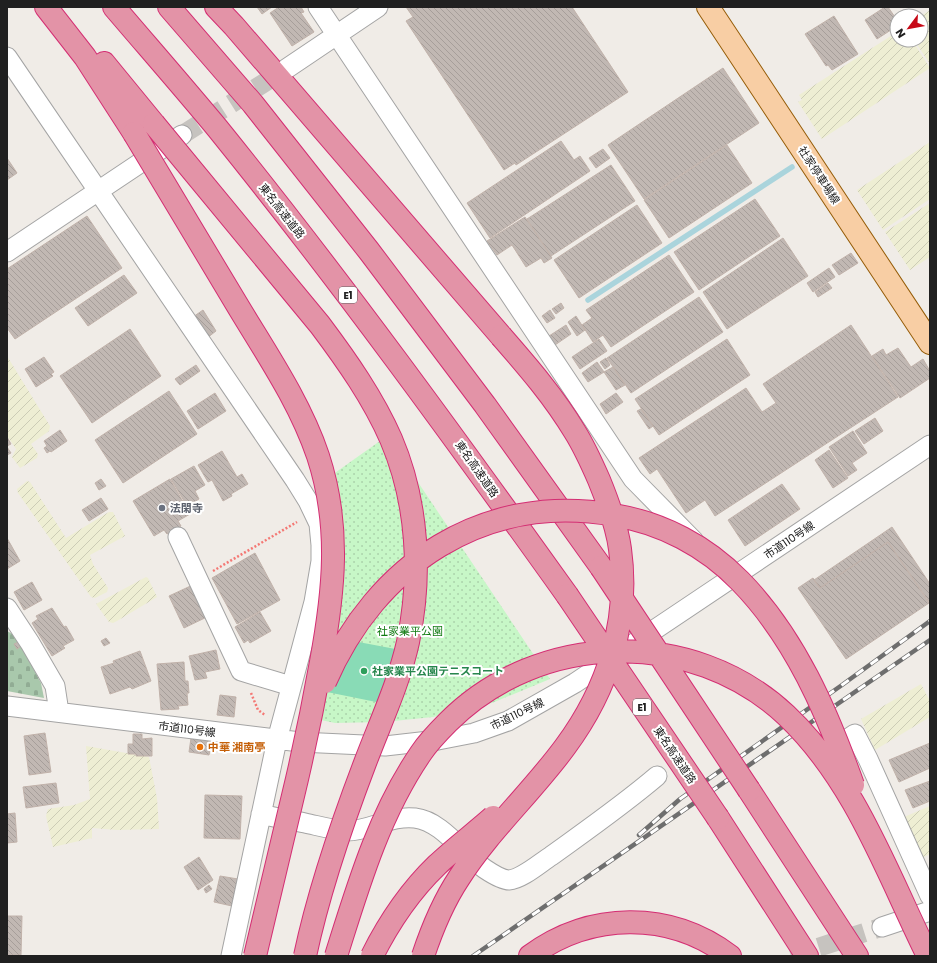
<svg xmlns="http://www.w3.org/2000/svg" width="937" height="963" font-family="Poppins,'Noto Sans JP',sans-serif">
	<defs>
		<pattern id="farmland-furrows" width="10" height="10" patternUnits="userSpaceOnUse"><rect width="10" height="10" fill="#eeeed3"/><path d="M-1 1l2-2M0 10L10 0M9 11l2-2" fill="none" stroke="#ccccb5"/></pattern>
		<pattern id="cemetery-stones" width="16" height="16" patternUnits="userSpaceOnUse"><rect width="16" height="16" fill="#a9c8ac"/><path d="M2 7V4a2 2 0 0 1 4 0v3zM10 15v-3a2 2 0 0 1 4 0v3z" fill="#91ac94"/></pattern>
		<pattern id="park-dots" width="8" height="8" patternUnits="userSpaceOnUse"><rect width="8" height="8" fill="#c7f7c7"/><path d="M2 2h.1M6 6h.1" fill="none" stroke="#abd3ab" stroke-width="1.8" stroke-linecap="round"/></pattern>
		<pattern id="building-back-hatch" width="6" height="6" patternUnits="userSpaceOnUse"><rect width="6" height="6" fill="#c1b8b3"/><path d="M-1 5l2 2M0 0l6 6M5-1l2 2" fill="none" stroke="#a69e9a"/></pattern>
	</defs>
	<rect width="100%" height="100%" fill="#f0ece7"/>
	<path fill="url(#farmland-furrows)" d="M930,10V64L914,40H921V16Z
		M897,32V40H912L930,68L822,139L798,102L802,100L799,95Z
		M930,142V199L883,230L857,190Z
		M930,203V257L910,270L885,232Z
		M7,356L50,426L49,431L31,444L38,454L37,458L20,468L12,457L16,449L7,436Z
		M27,481L30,482L66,538L109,512H113L125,536L90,555L93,564L108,588L107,592L95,598L91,597L18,493L17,489Z
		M146,577L148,578L157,597L117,621L113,623L109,622L96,604Z
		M921,684L930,701V717L875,750L861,719Z
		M86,746L149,757L157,798L159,829L117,830L92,828V838L53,847L46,816L48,809L74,805L90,799Z
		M930,806V854L922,858L904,817Z"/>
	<path fill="url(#cemetery-stones)" d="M7,631L16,636L41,683L44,698L7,691Z"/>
	<path fill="url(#park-dots)" d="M387,436L550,679L492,703L433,717L384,722L335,723L302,716L322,637V482Z"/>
	<path fill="#89dbb6" d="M332,637L406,651L396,706L322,691Z"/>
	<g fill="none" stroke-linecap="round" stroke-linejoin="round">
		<path stroke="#aad4dc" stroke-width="5.5" d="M588,300L792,167"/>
	</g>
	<path fill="url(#building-back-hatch)" stroke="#c1b2aa" d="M257,7H272L262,14Z
		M279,7H301L304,12L301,13L314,32L292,46L270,13Z
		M406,7H572L628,92L516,165L515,163L504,170L406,21L413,17Z
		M885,7H888L897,20V26L877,39L865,20Z
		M834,16L858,54L832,70L828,65L826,66L805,34Z
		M723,68L759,123L644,199L608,145Z
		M561,141L574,160L580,156L590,171L490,238L467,203Z
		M727,145L752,183L669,238L644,200Z
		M603,149L610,158L596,168L589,158Z
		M7,158L17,173L7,180Z
		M611,165L635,201L551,256L527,219Z
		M755,199L780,236L699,290L674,252Z
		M637,205L662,243L579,298L554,260Z
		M87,216L122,268L15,339L7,328V269Z
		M525,217L552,258L544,263L541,258L526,267L512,245L497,255L487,241Z
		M783,238L808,276L727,329L703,292Z
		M851,253L858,263L839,275L832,265Z
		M669,255L694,292L611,347L603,335L593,342L582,325L592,318L586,310Z
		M829,268L835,277L813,292L807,283Z
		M124,275L137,293L88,326L75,308Z
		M828,283L832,288L818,297L815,292Z
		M699,297L723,332L631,393L607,358Z
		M561,303L564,308L556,314L552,309Z
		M203,310L216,331L207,338L193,317Z
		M550,310L555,318L547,323L542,316Z
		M576,316L585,330L577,336L568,322Z
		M566,325L571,334L555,345L549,336Z
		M851,325L898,397L715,516L705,500L686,513L657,469L650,474L639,458L746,388L762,412L776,403L763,384Z
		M130,329L161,376L92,423L60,376Z
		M599,339L607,351L580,369L572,357Z
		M727,339L750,375L659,435L635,399Z
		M898,348L911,367L923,359L930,371V378L900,398L872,356L883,349L886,355Z
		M44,357L54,372L51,374L53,376L36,387L25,369Z
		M606,358L610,365L605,369L600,362Z
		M597,362L604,372L588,382L582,373Z
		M196,365L200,371L180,385L175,379Z
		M613,367L625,385L616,390L604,372Z
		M169,391L197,434L123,483L95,440Z
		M215,393L226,411L198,429L187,411Z
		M616,393L623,402L606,414L600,404Z
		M641,409L653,426L649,429L637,411Z
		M875,418L883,431L864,444L855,431Z
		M60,430L67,441L51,452L50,451L47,453L44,448L47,446L44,441Z
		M853,431L867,453L852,463L857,470L848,476L829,447Z
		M7,437L11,444L7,446Z
		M7,447L11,453L7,455Z
		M829,450L848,478L833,488L815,460Z
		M222,451L237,477L242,474L248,484L231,494L232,496L223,501L212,480L208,482L198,465Z
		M194,466L205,485L195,491L199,499L187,506L171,479Z
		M101,479L106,486L99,490L95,483Z
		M170,479L190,514L178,521L181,526L167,534L164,530L154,536L133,501Z
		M782,484L800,509L745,546L728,520Z
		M101,498L108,509L89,521L82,510Z
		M892,527L930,584V603L888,542L820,588L814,580Z
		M7,538L20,561L7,569Z
		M888,542L929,603L846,659L798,588L813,578L820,588Z
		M255,553L280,600L237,624L212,578Z
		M32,582L42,600L24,610L14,592Z
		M197,583L211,615L184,628L169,596Z
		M52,608L64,627L66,626L74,640L63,646L65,648L52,656L32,623L38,619L36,616Z
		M260,612L271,631L250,643L248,640L244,643L235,627Z
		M106,638L110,643L104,646L101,641Z
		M18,642L21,646L17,649L14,644Z
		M216,650L220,669L205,672L207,678L195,680L189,656Z
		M140,651L151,681L132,689L130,687L110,694L101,667L114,663L113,661Z
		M184,662L185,681H188L189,693H187L188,705L178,706L179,709L161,710L157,664Z
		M220,695L236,697L234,717L217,715Z
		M45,733L51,772L29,775L24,736Z
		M133,734H142V739L152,738V756H136V754H128V744H133Z
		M191,738L212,742L209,755L189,752Z
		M930,743V768L899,782L889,760Z
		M930,781V801L913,808L905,790Z
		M56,783L59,803L26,808L23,787Z
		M205,795L242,796L240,839L204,838Z
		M15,813L17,842L7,843V814Z
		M199,857L213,880L198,890L184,867Z
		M220,876L238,879L232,906L214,902Z
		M209,885L212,889L206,893L204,889Z
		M7,916H22L21,955H7Z"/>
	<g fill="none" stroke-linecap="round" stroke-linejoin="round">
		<path stroke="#c6c3bf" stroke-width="19" stroke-dasharray="19 10" stroke-linecap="butt" d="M182,135L286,69
			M791,956L882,927"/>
		<g stroke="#a4a4a4" stroke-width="21">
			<path id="minor" d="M318,7L633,479L694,541
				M7,57L295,480L308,501L319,524L321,545V561L314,602L277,740L231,956
				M286,69L378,7
				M7,252L182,135
				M178,537L241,671L291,686
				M7,608L30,643L55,686L59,712
				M7,706L300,742L385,746L438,740L474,733L508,721L575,683L930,445
				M849,738L855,734L868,759L930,896
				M261,814C276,818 291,820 305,823C319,826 333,830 347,831C370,831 391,815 415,818C442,821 463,854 485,869C491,873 502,880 509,880C522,879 540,863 551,856C587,830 623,805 657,776
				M882,927L930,911"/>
		</g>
		<g stroke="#955c07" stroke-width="24">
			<path id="major" d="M708,7L930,343"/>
		</g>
		<g stroke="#d42e73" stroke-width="24">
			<path id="highway" d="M46,7L85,57L134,133
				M114,7C149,48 184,88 218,129C340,280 454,437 567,595
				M169,7L253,104L369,251L485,405L601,567
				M216,7L234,26L501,336
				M104,63L154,124
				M749,790L857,956
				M718,818L807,956
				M530,956C590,912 669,910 730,956"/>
		</g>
		<path stroke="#f47874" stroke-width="2.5" stroke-dasharray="2 2" stroke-linecap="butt" d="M213,571L297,522
			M251,693L258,710L265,715"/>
		<use href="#minor" stroke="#fff" stroke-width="19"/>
		<use href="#major" stroke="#f8cea4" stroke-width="22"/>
		<use href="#highway" stroke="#e393a7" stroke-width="22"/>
		<g stroke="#6e6e6e" stroke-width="4.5">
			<path id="rail" d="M639,835L680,799L842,685L930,621
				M473,956L930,640"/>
		</g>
		<use href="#rail" stroke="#fff" stroke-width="3" stroke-dasharray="9" stroke-linecap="butt"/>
		<g stroke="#d42e73" stroke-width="24" stroke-linecap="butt">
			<path id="highway-bridge" d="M154,124L320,325C347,361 373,398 391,439C418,502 422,575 408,642C399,683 380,723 365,763C341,826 319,890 305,956
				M134,133C169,191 204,249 239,308C268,356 300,403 318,456C341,526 334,591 321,662C314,701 306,740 297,779C283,838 269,897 255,956
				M601,567L749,790
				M567,595L718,818
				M325,682C376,564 484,492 614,515C662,523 706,546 740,581C795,637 827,712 853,785
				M336,956C358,886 379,814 421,753C429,741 439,731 448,722C539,631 692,627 786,715C855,780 887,873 928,956
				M372,956C389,922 410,891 437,865C455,848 475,833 493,817
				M423,956C432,929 443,902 459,878C489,831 532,792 565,747C608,689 630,621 620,549C617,526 608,502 599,480C592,464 585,448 575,432C554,397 528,367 501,336"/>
		</g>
		<use href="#highway-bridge" stroke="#e393a7" stroke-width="22"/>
	</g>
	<circle fill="#6b7280" stroke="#fff" stroke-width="1.5" cx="162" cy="508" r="4"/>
	<circle fill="#2e9e5b" stroke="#fff" stroke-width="1.5" cx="364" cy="671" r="4"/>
	<circle fill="#e8710a" stroke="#fff" stroke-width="1.5" cx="200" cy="747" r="4"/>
	<g text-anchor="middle" stroke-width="4" stroke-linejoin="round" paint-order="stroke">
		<g fill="#fff" stroke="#636363" stroke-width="1">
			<rect x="339" y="287" width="18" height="16" rx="3"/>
			<rect x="633" y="699" width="18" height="16" rx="3"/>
		</g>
		<g font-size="10" font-weight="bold" fill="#202020">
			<text x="348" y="299">E1</text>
			<text x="642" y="711">E1</text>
		</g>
		<g font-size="11" fill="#202020" stroke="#fff">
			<text transform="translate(819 175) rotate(57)" y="4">社家停車場線</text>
			<text transform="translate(282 211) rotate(52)" y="4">東名高速道路</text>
			<text transform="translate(477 469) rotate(55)" y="4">東名高速道路</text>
			<text transform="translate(789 540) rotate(-34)" y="4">市道110号線</text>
			<text transform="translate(517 714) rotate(-26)" y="4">市道110号線</text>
			<text transform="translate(187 729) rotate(7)" y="4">市道110号線</text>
			<text transform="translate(675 755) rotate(56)" y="4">東名高速道路</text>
		</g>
		<g font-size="11" font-weight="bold" fill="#5b616d" stroke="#fff" text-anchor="start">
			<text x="170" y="512">法閑寺</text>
		</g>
		<g font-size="11" fill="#117b12" stroke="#fff">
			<text x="410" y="635">社家業平公園</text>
		</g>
		<g font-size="11" font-weight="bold" fill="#27864d" stroke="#fff" text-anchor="start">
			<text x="372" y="675">社家業平公園テニスコート</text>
		</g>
		<g font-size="11" font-weight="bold" fill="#c56008" stroke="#fff" text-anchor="start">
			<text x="208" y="751">中華 湘南亭</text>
		</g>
	</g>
	<rect width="937" height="963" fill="none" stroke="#202020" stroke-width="16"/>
	<g transform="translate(909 28) rotate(238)"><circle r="19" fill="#ffffff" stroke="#a6a6a6"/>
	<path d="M0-3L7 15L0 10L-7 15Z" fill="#c70917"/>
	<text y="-6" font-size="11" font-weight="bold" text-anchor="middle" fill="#202020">N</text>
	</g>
</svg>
